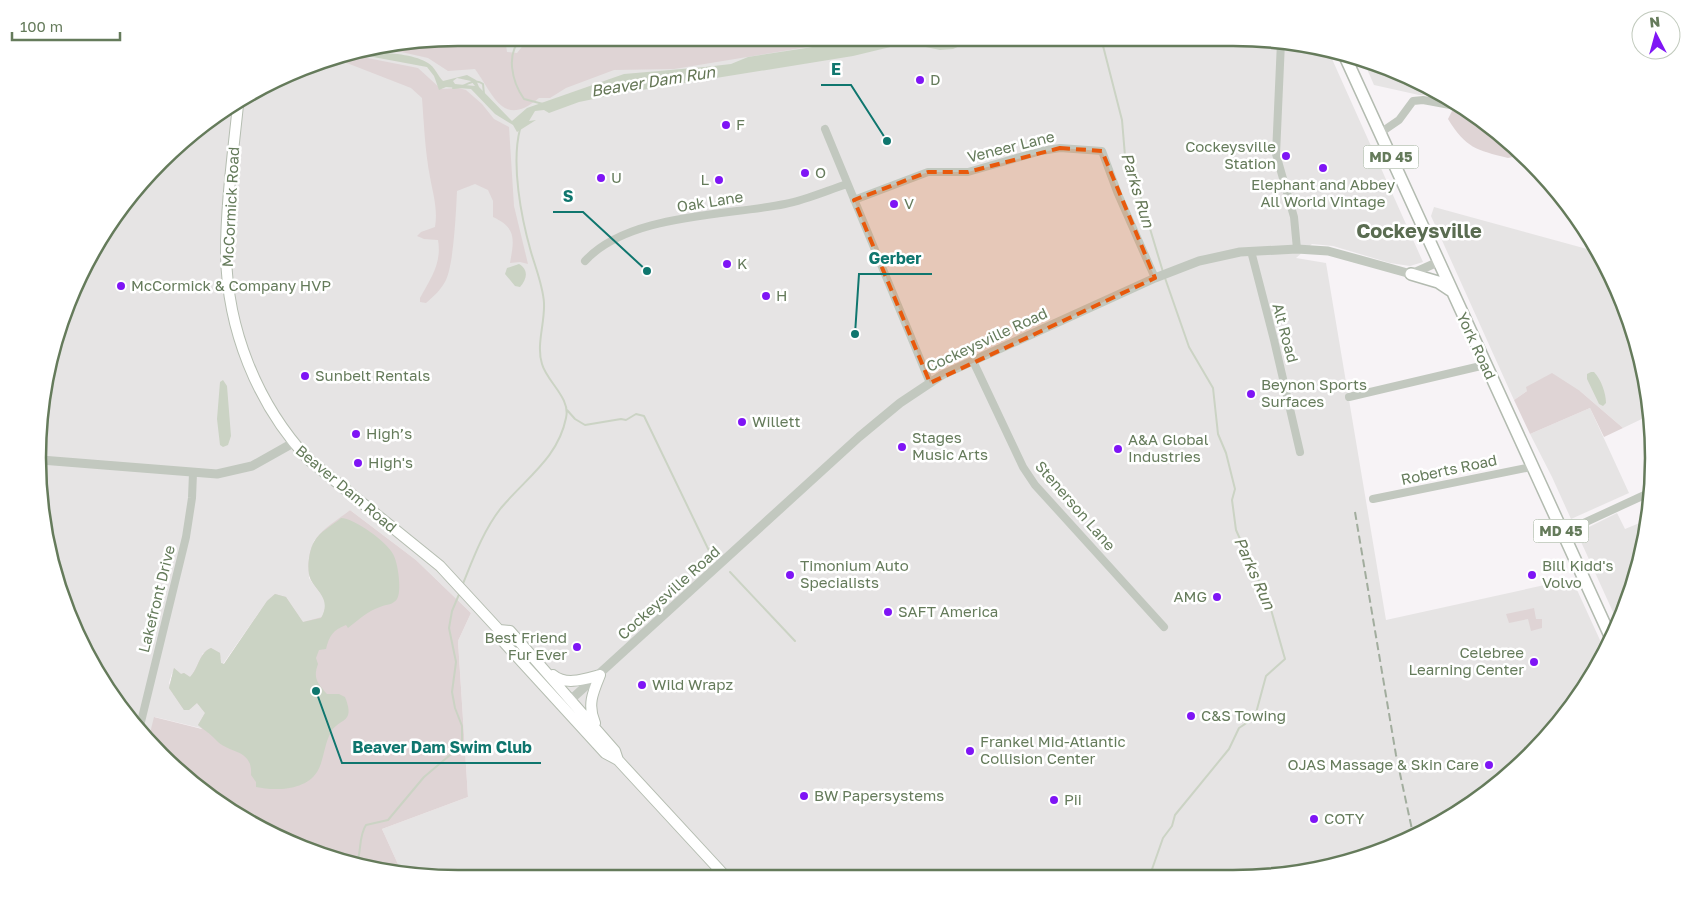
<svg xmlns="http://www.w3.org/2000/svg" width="1691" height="916" font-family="'Golos Text',sans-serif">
	<rect width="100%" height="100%" fill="#f7f3f6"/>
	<path fill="#e6e4e4" d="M458,38H1260L1328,50L1423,262L1410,266L1390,263L1333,246L1312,244L1296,258L1326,263L1386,620L1572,579L1605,651L1597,668L1531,755L1466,808L1368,856L1288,875L431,878L402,873L382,829L468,797L458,641L471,613L416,560L350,510L314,541L311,551L309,562V578L326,601V607L322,618L303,622L286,597L267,601L223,664L221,663V658L203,653L196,671L190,677L172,673L169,683L189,710L197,703L205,713L204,729L155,717L148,741L142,735L70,619L38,486L52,349L108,225L202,125L323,60Z
		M1374,65L1443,94L1446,96L1419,95L1374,85L1367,69Z
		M1434,207L1598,252L1607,267L1609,286L1641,358L1650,415L1623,428L1580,391H1527L1514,400L1431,216Z
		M1590,408L1629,493L1571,519L1552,477L1530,434Z
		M1617,513L1625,529L1642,522L1646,531L1631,593L1618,623L1577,533Z"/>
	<path fill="#dfd4d5" d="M458,38H505L507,52L517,53L529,38H863L674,69L614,70L566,88L550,98H539C503,128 495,97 475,69L448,71L428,58L388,49Z
		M352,55L418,68L441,89L459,88L466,90L482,104L494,119L509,127L514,206L528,264L520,262L510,263C514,240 517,228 493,217V201L488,190L475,184L457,191C456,212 454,262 446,280C441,290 434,296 426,303L420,302V298C431,278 442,263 438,240L424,239L417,236L421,232L435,227C438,209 433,194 430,177C425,151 424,124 422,98L411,88L334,58Z
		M1452,111L1470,113L1501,135L1499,136L1503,145L1507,143L1513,157L1508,158C1476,150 1466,148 1448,119Z
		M1607,267L1639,349L1641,358L1609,286Z
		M1552,373L1580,391L1623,428L1604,437L1590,408L1530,434L1514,400L1527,391L1526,387Z
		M350,510L416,560L471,613L458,641L468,797L382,829L402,873L349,864L248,822L148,741L154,717L202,729L198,725L205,713L197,703L189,710H184L169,688L174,668L181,674L184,673L190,677C199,668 199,652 211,648L220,653L221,663L224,664L267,601L275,594L286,597L303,622L322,617C331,599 319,594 311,580C306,571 309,550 314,542C321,529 339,519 350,510Z
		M1534,608L1536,619H1542V628L1531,631L1528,619L1509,623L1506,614Z"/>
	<path fill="#cbd3c4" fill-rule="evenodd" d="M871,38H978L953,49L940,50L907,43L853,56L623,93L579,102L549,113L544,110L535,111L529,121L536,120L517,132L513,125L495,114L471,89L446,87L439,90L434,76L427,67L357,54C375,51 413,53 428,63C435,67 438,76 443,81L467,75L476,80L479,87L512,121L527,108L624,74L705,67L731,64L748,57ZM457,78L471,81L475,86L455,84L453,81Z
		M519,264C529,270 527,279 520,287L515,286L505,274L507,268Z
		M1591,372H1594C1601,379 1606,393 1606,403L1603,406L1599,404L1587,379V374Z
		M223,380L227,386L231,436L228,445L223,447L220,445L217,419L220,382Z
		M341,518C354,518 387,542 393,554C398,562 402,591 397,599C393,605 387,604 380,607C368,611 358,620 348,628L346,625C333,630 329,636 326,649L319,650L316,658L318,664C313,678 317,683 327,694H339L345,697C356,724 339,718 331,732C324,744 324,761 317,772C305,791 274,791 256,787V782L251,775C253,748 228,754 216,740C208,732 207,732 198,725L205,713L197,703L189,710H184L169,688L174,668L181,674L184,673L190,677C199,668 199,653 211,648L220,653L221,663L224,664L267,601L275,594L286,597L303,622L321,618C331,600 319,594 311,580C306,571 309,550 314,542C319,532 333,525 341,518Z"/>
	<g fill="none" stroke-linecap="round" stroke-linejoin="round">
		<path stroke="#cbd3c4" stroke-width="2" d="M522,38C505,53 512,82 524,99L543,104
			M1101,38L1122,120L1125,156L1133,172L1163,272
			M453,88C464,89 473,76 483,84L484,94
			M567,410L575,419L585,425L621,419L626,420L636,414L644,416L712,557
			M730,572L795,641
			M462,586C473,559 483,531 501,508C526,478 558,458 566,418C571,398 547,382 542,364C536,345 545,323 544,303C543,286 536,269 531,252C521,217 511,164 520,129
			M356,865C362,853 358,837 366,825L388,820L424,777L456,750L462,742V726L455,708L452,692L456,662L449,628L452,611L460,592
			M1150,875L1163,838L1172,826L1175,815L1229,749L1239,728L1251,720L1256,713L1266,676L1285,659L1270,606L1236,530L1232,500L1235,489L1226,453L1218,434L1213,388L1189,347L1165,278"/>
		<g stroke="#b5bdb1" stroke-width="12">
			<path id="secondary" d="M238,105C233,154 226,204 226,253C227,329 257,404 308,459L440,566L499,630L510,631L615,751L618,760
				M499,630V637L605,753L618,760L726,877
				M553,675C566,686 585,679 600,675
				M595,723C587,705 593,692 600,675"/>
		</g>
		<g stroke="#b3bbb0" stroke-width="14">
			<path id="primary" d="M1343,52L1611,638
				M1411,274L1438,282L1450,290"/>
		</g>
		<path stroke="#c2c8bf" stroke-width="8" d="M1281,42L1276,154L1294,217L1297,249
			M825,129L930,383
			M1380,133L1399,120L1413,101L1423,100L1461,107
			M854,200L928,172H968L1041,151L1060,148L1102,151L1118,194L1155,278
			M1251,251L1274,340L1300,452
			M585,261C628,214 724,216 785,204C806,200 826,191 847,184
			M973,361L1023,467L1035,485L1164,627
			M1349,397L1485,365
			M1373,499L1531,467
			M1562,533L1651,492
			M139,730L186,537L192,498L193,473"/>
		<path stroke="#c2c8bf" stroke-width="9" d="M41,460L217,474L252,466L293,443
			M566,704L859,437L900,403L942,375L1155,278L1199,261L1240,252L1297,249L1328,251L1411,274L1438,262"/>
		<use href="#secondary" stroke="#fff" stroke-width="10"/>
		<use href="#primary" stroke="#fff" stroke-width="11"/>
		<path stroke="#a2ad9e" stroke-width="2" stroke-dasharray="8 4" stroke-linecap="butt" d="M1355,512L1396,755L1413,834"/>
	</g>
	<path fill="#e8590c" fill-opacity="0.2" stroke="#e8590c" stroke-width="4" stroke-dasharray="10 6" stroke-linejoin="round" d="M1060,148L1102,151L1155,278L930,383L854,200L928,172H968Z"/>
	<g fill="#7f15f5" stroke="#fff" stroke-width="2">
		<circle cx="920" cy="80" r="5"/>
		<circle cx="726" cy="125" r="5"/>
		<circle cx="1286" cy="156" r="5"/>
		<circle cx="1323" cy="168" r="5"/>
		<circle cx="805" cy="173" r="5"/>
		<circle cx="601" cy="178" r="5"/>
		<circle cx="719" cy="180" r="5"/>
		<circle cx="894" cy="204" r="5"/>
		<circle cx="727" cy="264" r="5"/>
		<circle cx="121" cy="286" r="5"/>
		<circle cx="766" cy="296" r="5"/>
		<circle cx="305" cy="376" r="5"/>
		<circle cx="1251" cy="394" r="5"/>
		<circle cx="742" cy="422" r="5"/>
		<circle cx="356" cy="434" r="5"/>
		<circle cx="902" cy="447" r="5"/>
		<circle cx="1118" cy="449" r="5"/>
		<circle cx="358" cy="463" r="5"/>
		<circle cx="790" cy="575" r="5"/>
		<circle cx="1532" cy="575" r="5"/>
		<circle cx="1217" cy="597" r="5"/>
		<circle cx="888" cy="612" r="5"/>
		<circle cx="577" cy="647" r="5"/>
		<circle cx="1534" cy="662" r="5"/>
		<circle cx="642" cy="685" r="5"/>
		<circle cx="1191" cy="716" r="5"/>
		<circle cx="970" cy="751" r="5"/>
		<circle cx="1489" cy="765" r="5"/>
		<circle cx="804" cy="796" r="5"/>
		<circle cx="1054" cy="800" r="5"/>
		<circle cx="1314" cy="819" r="5"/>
	</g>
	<g text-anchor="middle" stroke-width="5" stroke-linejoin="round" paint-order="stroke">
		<g fill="#fff" stroke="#93a38c" stroke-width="1">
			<rect x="1363.5" y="145.5" width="55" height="23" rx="4"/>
			<rect x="1533.5" y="519.5" width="55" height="23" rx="4"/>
		</g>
		<g font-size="14" font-weight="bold" fill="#657b5b">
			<text x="1391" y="162">MD 45</text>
			<text x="1561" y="536">MD 45</text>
		</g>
		<g font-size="15" fill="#657b5b" stroke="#fff" text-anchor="start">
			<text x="930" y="85">D</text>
			<text x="736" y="130">F</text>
			<text x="1276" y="152" text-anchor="end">Cockeysville<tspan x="1276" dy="17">Station</tspan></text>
			<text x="815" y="178">O</text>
			<text x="611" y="183">U</text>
			<text x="709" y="185" text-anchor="end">L</text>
			<text x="1323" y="190" text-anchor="middle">Elephant and Abbey<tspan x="1323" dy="17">All World Vintage</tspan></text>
			<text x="904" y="209">V</text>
			<text x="737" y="269">K</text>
			<text x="131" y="291">McCormick &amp; Company HVP</text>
			<text x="776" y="301">H</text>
			<text x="315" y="381">Sunbelt Rentals</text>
			<text x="1261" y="390">Beynon Sports<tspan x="1261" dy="17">Surfaces</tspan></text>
			<text x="752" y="427">Willett</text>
			<text x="366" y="439">High’s</text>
			<text x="912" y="443">Stages<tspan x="912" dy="17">Music Arts</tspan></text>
			<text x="1128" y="445">A&amp;A Global<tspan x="1128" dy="17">Industries</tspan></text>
			<text x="368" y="468">High's</text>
			<text x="800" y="571">Timonium Auto<tspan x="800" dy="17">Specialists</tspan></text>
			<text x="1542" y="571">Bill Kidd's<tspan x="1542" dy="17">Volvo</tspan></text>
			<text x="1207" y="602" text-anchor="end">AMG</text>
			<text x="898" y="617">SAFT America</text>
			<text x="567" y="643" text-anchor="end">Best Friend<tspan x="567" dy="17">Fur Ever</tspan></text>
			<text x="1524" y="658" text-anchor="end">Celebree<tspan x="1524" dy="17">Learning Center</tspan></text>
			<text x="652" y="690">Wild Wrapz</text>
			<text x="1201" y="721">C&amp;S Towing</text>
			<text x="980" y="747">Frankel Mid-Atlantic<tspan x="980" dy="17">Collision Center</tspan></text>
			<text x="1479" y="770" text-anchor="end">OJAS Massage &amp; Skin Care</text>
			<text x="814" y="801">BW Papersystems</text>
			<text x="1064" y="805">Pii</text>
			<text x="1324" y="824">COTY</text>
		</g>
		<g font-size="15" fill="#657b5b" stroke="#fff">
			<text transform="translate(1011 147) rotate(-14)" y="5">Veneer Lane</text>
			<text transform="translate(710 202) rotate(-9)" y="5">Oak Lane</text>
			<text transform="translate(231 207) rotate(-87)" y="5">McCormick Road</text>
			<text transform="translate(1285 333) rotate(75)" y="5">Alt Road</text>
			<text transform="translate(987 340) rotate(-25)" y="5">Cockeysville Road</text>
			<text transform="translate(1476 346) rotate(65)" y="5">York Road</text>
			<text transform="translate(1449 470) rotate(-12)" y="5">Roberts Road</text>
			<text transform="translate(346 489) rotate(40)" y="5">Beaver Dam Road</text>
			<text transform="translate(1075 506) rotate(49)" y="5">Stenerson Lane</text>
			<text transform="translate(669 593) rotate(-42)" y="5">Cockeysville Road</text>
			<text transform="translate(157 599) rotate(-76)" y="5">Lakefront Drive</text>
		</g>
		<g font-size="16" font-style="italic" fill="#647655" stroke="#fff">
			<text transform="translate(653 81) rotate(-9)" y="6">Beaver Dam Run</text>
			<text transform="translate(1138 190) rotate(73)" y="6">Parks Run</text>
			<text transform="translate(1255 573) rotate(66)" y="6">Parks Run</text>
		</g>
		<g font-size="20" font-weight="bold" fill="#5a6c51" stroke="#fff">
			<text x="1419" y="238">Cockeysville</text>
		</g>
	</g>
	<path d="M0 0H1691V916H0ZM458 46H1233A412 412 0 0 1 1645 458V458A412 412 0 0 1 1233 870H458A412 412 0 0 1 46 458V458A412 412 0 0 1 458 46Z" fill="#fff" fill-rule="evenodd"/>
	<path fill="none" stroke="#657b5b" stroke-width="2.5" d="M458 46H1233A412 412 0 0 1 1645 458V458A412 412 0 0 1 1233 870H458A412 412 0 0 1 46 458V458A412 412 0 0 1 458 46Z"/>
	<path fill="none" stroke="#0f766e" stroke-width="2" d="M887 141L851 85H821M647 271L583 212H553M855 334L859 274H932M316 691L342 763H541"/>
	<g fill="#0f766e" stroke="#fff" stroke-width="2">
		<circle cx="887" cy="141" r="5"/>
		<circle cx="647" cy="271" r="5"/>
		<circle cx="855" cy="334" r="5"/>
		<circle cx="316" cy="691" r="5"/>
	</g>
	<g font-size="16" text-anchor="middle" font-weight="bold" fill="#0f766e" stroke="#fff" stroke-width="5" stroke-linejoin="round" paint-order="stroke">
		<text x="836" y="75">E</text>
		<text x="568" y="202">S</text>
		<text x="895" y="264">Gerber</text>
		<text x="442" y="753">Beaver Dam Swim Club</text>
	</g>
	<g transform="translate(1656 35) rotate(354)"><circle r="24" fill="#ffffff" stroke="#c1cabd"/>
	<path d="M0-4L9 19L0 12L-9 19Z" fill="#7f15f5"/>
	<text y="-8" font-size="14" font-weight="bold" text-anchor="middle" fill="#657b5b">N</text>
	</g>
	<path d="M12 32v8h108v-8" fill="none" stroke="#657b5b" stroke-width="2.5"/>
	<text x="20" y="32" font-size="15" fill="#657b5b" stroke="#ffffff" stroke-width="4" paint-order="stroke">100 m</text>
</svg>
